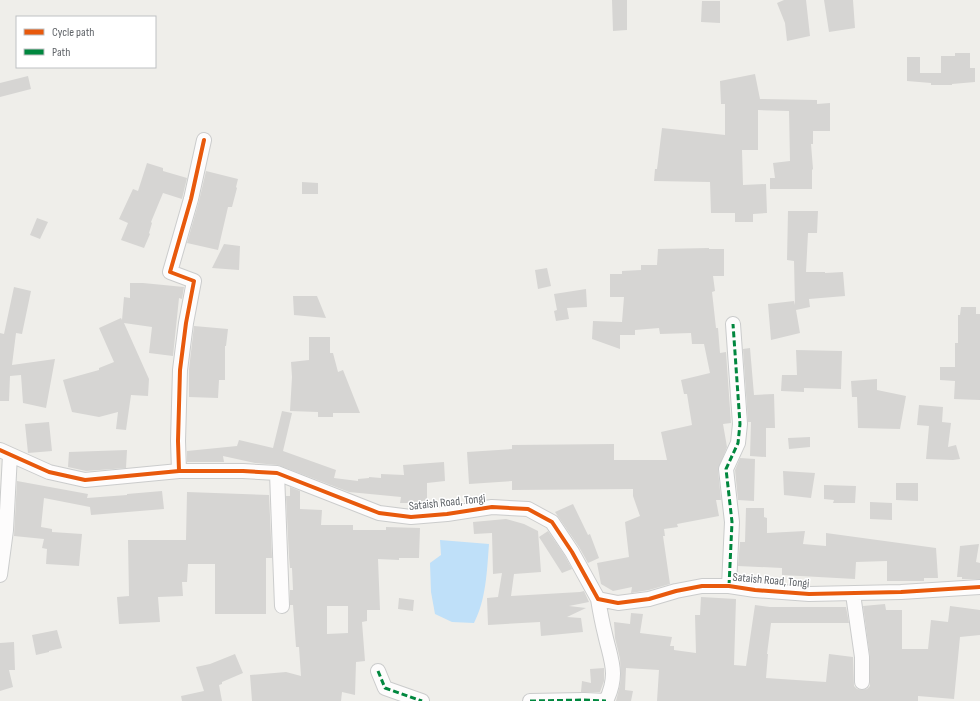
<svg xmlns="http://www.w3.org/2000/svg" width="980" height="701" font-family="'Sofia Sans Condensed',sans-serif">
	<rect width="100%" height="100%" fill="#efeeea"/>
	<path fill="#bfe0f9" d="M440,540L489,544C487,571 486,600 474,623L452,622L435,614L431,592L430,563L441,555Z"/>
	<path fill="#d6d5d3" fill-rule="evenodd" d="M612,0H627V30L613,31Z
		M784,0H806L810,36L787,41L785,23L777,3Z
		M824,0H853L855,28L829,32Z
		M702,1H720V23L701,22Z
		M955,53H970V68H975V82L952,84V85H931V83L907,81V57H920V73H941V56H955Z
		M755,74L760,99L817,100V104L830,103V131H813V144H811L813,169L812,170V189H770V178H775L773,163L790,161L789,111L758,110V150H742L743,185L766,184L767,213L753,214V222H735V213H711L710,182L654,181L655,169H657L662,128L725,135V104H721L720,81Z
		M28,76L31,89L0,97V83Z
		M147,163L163,168V171L187,178L182,199L163,193L151,222L152,223L149,233L150,234L144,248L121,240L128,223L119,219L133,189L138,191Z
		M206,171L238,179L236,187L237,188L232,207H228L218,250L187,243L199,201Z
		M302,182L318,183V194H302Z
		M788,211H818L817,233H808L806,272H825V273L843,272L845,296L809,299L810,307L796,310L800,333L771,340L768,304L794,301L795,305L794,261L787,260Z
		M37,218L48,222L40,239L30,235Z
		M224,244L240,246L239,270L212,268Z
		M709,248V249H724V276H713L715,291L712,292L716,328H718L720,353L726,352L731,423L723,424L727,447L718,470L721,500H716L719,516L677,524L678,527L664,529L665,536H663L670,584L649,590L631,593L632,587L613,591L601,584L597,563L629,557L625,522L640,516L633,496V489L512,490V481L469,484L467,452L512,449V445L614,444V460H667L661,432L692,425L687,394H684L681,380L710,373L704,344H692L691,333L660,334L659,328L635,330V335H620V349L592,339L593,321L622,322L624,297H610V274H622V271L641,270V265H657L658,249Z
		M547,268L551,286L538,289L535,270Z
		M130,283H143L184,287L182,299L179,298L173,356L149,353L152,327L124,323L149,379L148,396L131,395L126,430L116,429L118,412L99,417L72,412L63,380L99,370V368L114,362L99,328L121,318L122,320L124,297L130,298Z
		M14,287L31,291L22,334L16,333L12,365L55,359L46,408L23,403L21,375L10,376L9,401H0V333L4,334Z
		M586,289L587,307L567,308L569,319L556,321L554,311L557,310L554,294Z
		M293,296H317L326,318L294,315Z
		M961,307H976V314H980V400L954,399L955,381L940,380V367H955V343H958V315H960Z
		M194,326L228,329L226,346H225V380H219L218,398L189,397V369Z
		M309,337H330V353H333L338,372L343,370L360,413H333V417H318V412L290,411L292,377L291,362L309,360Z
		M750,348L754,395L774,394L775,428H766V457L750,456L751,422H748L743,349Z
		M796,350L842,351L841,389L804,388V392L781,391L782,375H797Z
		M877,379V390L906,396L900,429L858,428L857,397H852L851,381Z
		M919,405L943,407L942,422L951,423L948,447L956,445L960,459L953,460L926,459L929,426L917,425Z
		M282,411L292,413L283,451L336,470L334,478L358,481V479L369,478V477L381,478V474L404,475L403,465L444,462L445,481L427,483V503H400L401,497L349,492L278,465L255,463L223,456L224,462H187V451L237,446L239,440L273,448Z
		M49,422L52,451L28,453L25,424Z
		M810,437V447L789,449L788,438Z
		M127,450L126,468L86,471L68,467L69,452Z
		M740,458L755,459L754,501L738,500L735,470Z
		M783,471L815,473L811,498L784,495Z
		M17,481L88,494L87,498L127,495V494L162,491L164,509L91,515L90,507L44,498L41,527L52,529V532L82,534L79,566L46,564L47,549L42,548L44,539L14,536Z
		M896,483H918V501L896,500Z
		M824,485L856,486L855,503H833L834,500L824,499Z
		M290,487L300,491V509L322,510L321,525H353V530H386V527L420,528L419,558H399V560L378,559L380,610H367V621L362,622L365,661L356,662L355,695L342,692L341,701H252L250,675L286,672L301,676L299,647H296L293,605H290V590H293L292,568H290L289,557L286,496H290ZM327,606H348V633L327,634Z
		M187,492L269,495L272,558H266V614H215V564H188L187,582H182L183,596L158,597L160,622L119,624L117,597L129,596L128,540H186Z
		M870,502L892,503V520L870,519Z
		M573,504L588,535L590,534L599,558L588,563L579,547L555,512Z
		M746,508H764V517L767,518V533L805,531L803,544L826,546V533L936,548L938,578H924V581H887V561L856,562L855,579L782,575V568L738,566L740,542H745Z
		M506,519L524,524L538,531L541,572L514,574L511,596L580,592L584,591L589,602L569,606L586,608L567,617L581,618L583,632L541,636L540,622L488,625L487,598L498,597L502,573L493,574L492,533L474,534L473,522Z
		M548,531L565,556L572,569L562,573L539,537Z
		M979,544L976,562L980,563V579H962V577H957L960,546Z
		M701,597L736,599L734,665L746,666L755,605L770,607H846L849,623H771L767,654H768L766,678L826,682L829,654L853,657L854,686L857,689L862,690L867,689L870,686V657L863,606L885,604L886,610H902V649H928L931,620L948,622L950,606L980,610V635L960,637L954,699L918,696V701H657L659,670L626,668L625,690L633,691L631,701H616L620,685L621,675L620,659L615,638L614,622L630,624L631,613L643,614L640,633L672,637L670,646H674V650L696,653L695,615H700Z
		M399,598L414,600L413,611L398,609Z
		M57,630L62,648L49,651V652L36,655L32,635Z
		M14,642L15,670H9L13,687L0,691V643Z
		M235,654L243,673L222,682V684L219,685L222,701H182L181,696L204,691L196,667L210,664Z
		M604,668V681L600,692H581L582,681L591,683L590,669Z"/>
	<g fill="none" stroke-linecap="round" stroke-linejoin="round">
		<g stroke="#cbcccc" stroke-width="16">
			<path id="minor" d="M0,450L49,472L85,480L179,471H243L277,473L379,513L411,517L447,514L492,507L528,509L552,522L572,552L598,599L618,603L649,599L676,591L702,586H729L755,590L809,594L901,592L980,587
				M179,471L178,441L180,370L186,323L194,281L170,272L191,199L204,140
				M277,473L282,606
				M0,575L6,530L10,455
				M729,586L732,522L726,469L738,443L740,424L733,324
				M853,594L862,657V682
				M598,599C600,611 602,622 605,634C611,661 619,674 606,701
				M378,671L385,688L422,701
				M530,701L584,700L606,701"/>
		</g>
		<use href="#minor" stroke="#fdfcfc" stroke-width="14"/>
		<path stroke="#00873e" stroke-width="3" stroke-dasharray="6 3" stroke-linecap="butt" d="M729,586L732,522L726,469L738,443L740,424L733,324
			M378,671L385,688L422,701
			M530,701L584,700L606,701"/>
		<g stroke="#fff" stroke-width="6">
			<path id="cycleway" d="M0,450L49,472L85,480L179,471H243L277,473L379,513L411,517L447,514L492,507L528,509L552,522L572,552L598,599L618,603L649,599L676,591L702,586H729L755,590L809,594L901,592L980,587
				M179,471L178,441L180,370L186,323L194,281L170,272L191,199L204,140"/>
		</g>
		<use href="#cycleway" stroke="#e8590c" stroke-width="4"/>
	</g>
	<g text-anchor="middle" stroke-width="3" stroke-linejoin="round" paint-order="stroke">
		<g font-size="12" fill="#5f6368" stroke="#fff">
			<text transform="translate(447 502) rotate(-6)" y="4">Sataish Road, Tongi</text>
			<text transform="translate(771 580) rotate(5)" y="4">Sataish Road, Tongi</text>
		</g>
	</g>
	<rect x="16" y="16" width="140" height="52" fill="#ffffff" stroke="#bfc1c3"/>
	<rect x="24" y="29" width="20" height="6" fill="#e8590c" stroke="#bfc1c3"/>
	<text x="52" y="36" font-size="12" fill="#5f6368">Cycle path</text>
	<rect x="24" y="49" width="20" height="6" fill="#00873e" stroke="#bfc1c3"/>
	<text x="52" y="56" font-size="12" fill="#5f6368">Path</text>
</svg>
